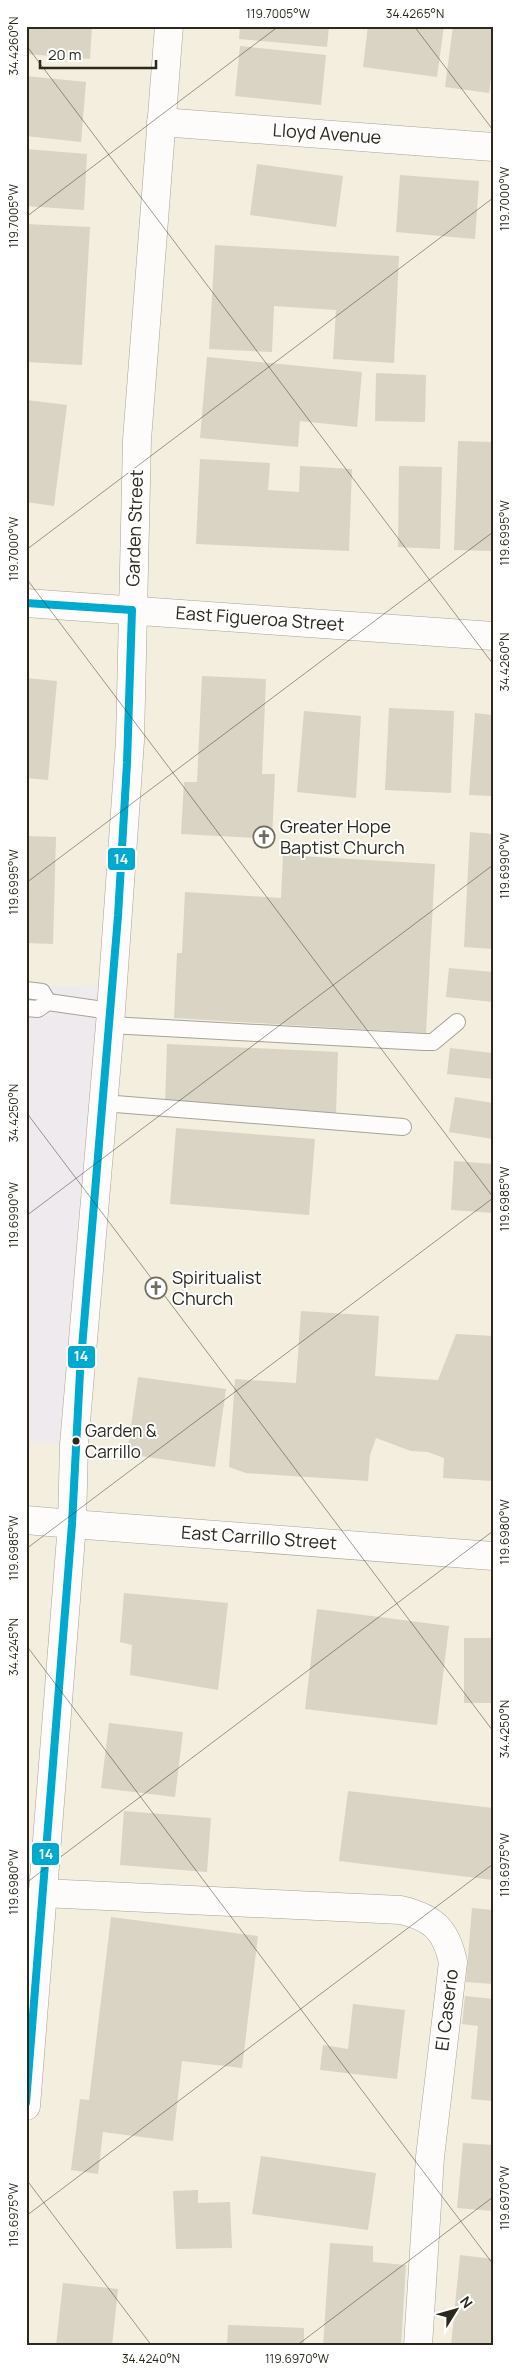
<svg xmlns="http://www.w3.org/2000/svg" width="519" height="2372" font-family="Manrope,sans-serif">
	<rect width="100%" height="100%" fill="#f3eedd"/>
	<path fill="#eeeaee" d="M112,985L74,1445L26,1442V986Z"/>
	<path fill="#d9d4c3" d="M26,26H92L90,59L26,54Z
		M240,26H329L327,47L239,39Z
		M368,26H444L437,77L363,67Z
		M453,26H493V62L489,93L445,87Z
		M240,46L326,55L321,105L235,96Z
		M26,76L86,82L81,142L26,136Z
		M26,149L87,154L84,210L26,206Z
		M257,164L343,176L336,227L250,215Z
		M400,175L479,181L475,239L396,232Z
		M26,224L90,227L82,365L26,362Z
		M215,245L399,256L394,363L333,359L336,310L274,306L272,352L209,349Z
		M207,357L362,372L357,427L300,421L298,447L200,438Z
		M376,373L426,375L425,422L375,421Z
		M26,400L67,405L54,506L26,502Z
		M458,441L493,442V551L454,550Z
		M200,459L270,463L268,490L299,492L300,466L352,469L349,551L196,544Z
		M399,466L442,467L440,549L398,547Z
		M202,676L266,679L262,774H275L272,839L181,834L184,782H197Z
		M26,678L57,681L48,780L26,778Z
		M389,708L454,711L451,793L385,790Z
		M304,711L361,716L356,798L297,792Z
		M475,713L493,715V796L469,795Z
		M470,832L493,834V949L464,947Z
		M26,836L56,837L53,944L26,943Z
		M283,855L435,864L426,1033L174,1018L177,953H182L185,892L281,898Z
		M449,968L493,972V1002L446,997Z
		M167,1044L338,1052L336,1114L165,1106Z
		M450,1048L493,1053V1079L447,1074Z
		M455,1097L493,1103V1139L449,1132Z
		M176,1128L315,1139L309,1215L170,1204Z
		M454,1161L493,1164V1213L451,1210Z
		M301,1311L379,1316L375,1376L438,1380L456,1334L493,1336V1481L443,1478L444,1458L428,1452L411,1451L376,1438L370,1455L368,1481L246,1473L229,1467L235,1379L296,1383Z
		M138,1377L226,1389L215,1467L127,1454Z
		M124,1593L228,1603L218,1690L130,1675L132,1645L120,1642Z
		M317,1609L449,1626L437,1725L305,1709Z
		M464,1638H493V1703H464Z
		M109,1723L183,1732L175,1797L101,1788Z
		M348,1791L493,1808V1880L339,1861Z
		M124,1811L211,1818L207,1872L120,1865Z
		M472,1908L493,1910V1984L466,1982Z
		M111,1917L258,1936L242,2068L182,2061L173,2141L103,2132L98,2174L71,2170L80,2099L89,2100Z
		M465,1996L493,1999V2101L471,2099L478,2026L462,2024Z
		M353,2004L405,2010L397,2079L320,2070L323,2045L348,2049Z
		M463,2143L493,2145V2211L457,2208Z
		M261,2156L376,2173L368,2230L252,2214Z
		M198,2190V2203L230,2202L232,2248L176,2249L173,2191Z
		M330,2243L373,2246V2262L406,2265L401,2346H323Z
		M460,2255L493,2259V2346H451Z
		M63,2283L118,2289L112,2346H56Z
		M228,2325L304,2328V2346H227Z"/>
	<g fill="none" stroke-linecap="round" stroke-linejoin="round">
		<g stroke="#a6a296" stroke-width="18">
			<path id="service" d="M26,990L42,992L48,1002L38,1009L26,1008
				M48,1002L110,1011
				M110,1025L424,1042H433L457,1022
				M103,1103L403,1127"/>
		</g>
		<g stroke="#a6a296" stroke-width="29">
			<path id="minor" d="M161,122L493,147
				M26,603L493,636
				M72,1524L493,1556
				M43,1893L401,1910C434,1918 446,1930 453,1962L430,2157L418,2346"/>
		</g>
		<g stroke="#a6a296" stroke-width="29">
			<path id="secondary" d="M26,1520L72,1524
				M26,2106L72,1524L74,1445L110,1025L130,741L137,440L169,26"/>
		</g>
		<use href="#service" stroke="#fdfcfa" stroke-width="16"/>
		<use href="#minor" stroke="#fdfcfa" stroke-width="28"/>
		<use href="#secondary" stroke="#fdfcfa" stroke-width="28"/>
		<g stroke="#fff" stroke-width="11">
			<path id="bus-1" d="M26,603L132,610
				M26,2103L72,1524L80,1372L118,916L127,763L132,610"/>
		</g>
		<use href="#bus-1" stroke="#00a9ce" stroke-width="8"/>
	</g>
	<path fill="none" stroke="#2b281c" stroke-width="1" stroke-opacity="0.45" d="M414,26L493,130M26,45L493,664M26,217L279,26M26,550L493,198M26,578L493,1197M26,883L493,532M26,1112L493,1731M26,1216L493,865M26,1549L493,1198M26,1645L493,2264M26,1883L493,1531M26,2179L152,2346M26,2216L493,1864M296,2346L493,2197"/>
	<defs>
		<g id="church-ring" transform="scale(1.125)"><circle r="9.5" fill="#fff" stroke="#716d60" stroke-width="1.5"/><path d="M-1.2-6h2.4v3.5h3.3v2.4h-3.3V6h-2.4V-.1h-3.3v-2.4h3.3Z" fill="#716d60"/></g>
	</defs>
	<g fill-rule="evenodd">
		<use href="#church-ring" x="264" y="837"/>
		<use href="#church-ring" x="156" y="1288"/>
	</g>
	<circle fill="#2b281c" stroke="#fff" stroke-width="2" cx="76" cy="1441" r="4.5"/>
	<g text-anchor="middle" stroke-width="4" stroke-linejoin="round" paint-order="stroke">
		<g font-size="17" fill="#2b281c" stroke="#fff" text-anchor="start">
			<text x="85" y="1437">Garden &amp;<tspan x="85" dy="21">Carrillo</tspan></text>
		</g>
		<g font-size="18" fill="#2b281c" stroke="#fff">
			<text transform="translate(327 134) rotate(4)" y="6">Lloyd Avenue</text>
			<text transform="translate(135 528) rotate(-88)" y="6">Garden Street</text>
			<text transform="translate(260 619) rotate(4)" y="6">East Figueroa Street</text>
			<text transform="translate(259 1538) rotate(4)" y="6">East Carrillo Street</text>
			<text transform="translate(447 2010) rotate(-83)" y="6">El Caserio</text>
		</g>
		<g font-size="18" fill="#2b281c" stroke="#fff" text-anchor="start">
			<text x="280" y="833">Greater Hope<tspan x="280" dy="21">Baptist Church</tspan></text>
			<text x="172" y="1284">Spiritualist<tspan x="172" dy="21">Church</tspan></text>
		</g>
	</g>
	<g stroke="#fff" stroke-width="2">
		<rect x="107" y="847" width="29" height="24" rx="5" fill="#00a9ce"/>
		<rect x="67" y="1345" width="29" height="24" rx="5" fill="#00a9ce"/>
		<rect x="31" y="1842" width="29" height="24" rx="5" fill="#00a9ce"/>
	</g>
	<g font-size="14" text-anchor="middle" font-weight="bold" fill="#fff">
		<text x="121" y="864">14</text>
		<text x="81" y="1361">14</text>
		<text x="46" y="1859">14</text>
	</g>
	<rect width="519" height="2372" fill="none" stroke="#ffffff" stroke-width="55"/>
	<g transform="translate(456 2310) rotate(53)" stroke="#ffffff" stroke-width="4" paint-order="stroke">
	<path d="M0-4L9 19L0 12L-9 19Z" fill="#2b281c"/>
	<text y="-8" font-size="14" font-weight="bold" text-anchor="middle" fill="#2b281c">N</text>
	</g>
	<path d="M40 60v8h116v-8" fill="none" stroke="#2b281c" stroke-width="2.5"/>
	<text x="48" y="60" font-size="15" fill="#2b281c" stroke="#ffffff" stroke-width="4" paint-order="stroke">20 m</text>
	<rect x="28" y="28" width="464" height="2316" fill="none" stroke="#2b281c" stroke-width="2"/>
	<g font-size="12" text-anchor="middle" fill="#2b281c">
		<text x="278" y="18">119.7005°W</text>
		<text x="415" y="18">34.4265°N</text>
		<text transform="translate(14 46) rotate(-90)" y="4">34.4260°N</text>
		<text transform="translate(505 199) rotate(-90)" y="4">119.7000°W</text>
		<text transform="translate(14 216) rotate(-90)" y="4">119.7005°W</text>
		<text transform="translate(505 533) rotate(-90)" y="4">119.6995°W</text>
		<text transform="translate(14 549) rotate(-90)" y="4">119.7000°W</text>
		<text transform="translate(505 662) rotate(-90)" y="4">34.4260°N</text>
		<text transform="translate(505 866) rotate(-90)" y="4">119.6990°W</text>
		<text transform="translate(14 882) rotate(-90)" y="4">119.6995°W</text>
		<text transform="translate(14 1113) rotate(-90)" y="4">34.4250°N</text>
		<text transform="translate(505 1199) rotate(-90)" y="4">119.6985°W</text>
		<text transform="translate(14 1215) rotate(-90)" y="4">119.6990°W</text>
		<text transform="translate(505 1532) rotate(-90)" y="4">119.6980°W</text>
		<text transform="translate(14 1548) rotate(-90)" y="4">119.6985°W</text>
		<text transform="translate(14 1647) rotate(-90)" y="4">34.4245°N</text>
		<text transform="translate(505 1729) rotate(-90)" y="4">34.4250°N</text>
		<text transform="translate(505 1865) rotate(-90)" y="4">119.6975°W</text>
		<text transform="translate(14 1882) rotate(-90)" y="4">119.6980°W</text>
		<text transform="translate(505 2198) rotate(-90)" y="4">119.6970°W</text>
		<text transform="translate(14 2215) rotate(-90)" y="4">119.6975°W</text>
		<text x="151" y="2363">34.4240°N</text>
		<text x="297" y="2363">119.6970°W</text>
	</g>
</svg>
